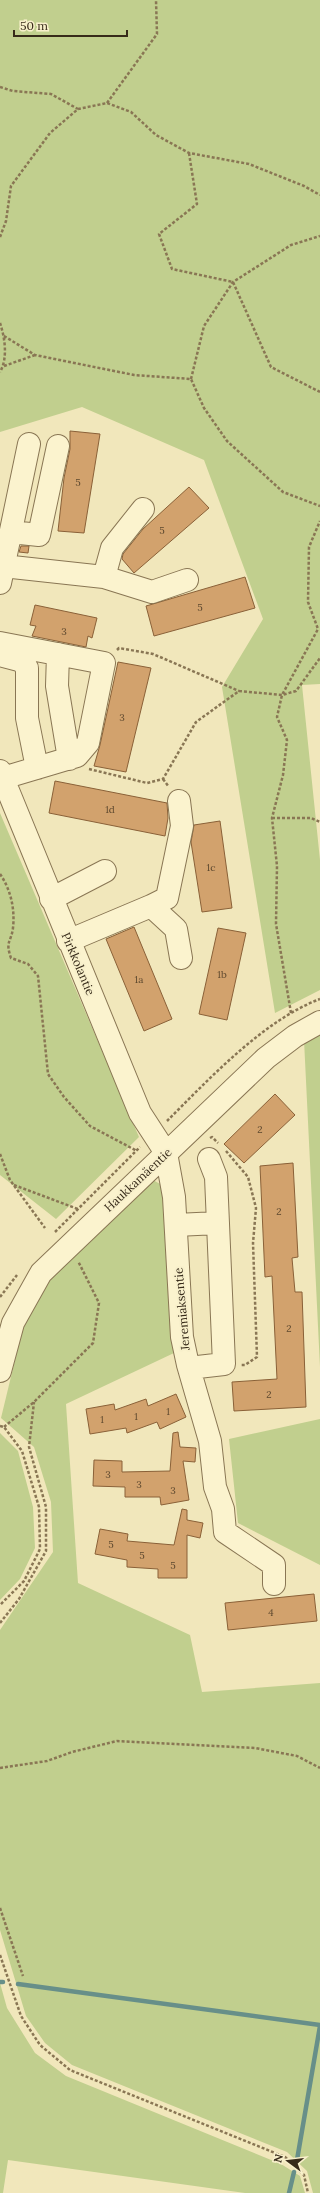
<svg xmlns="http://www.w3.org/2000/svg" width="320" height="2193" font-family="Lora,serif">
	<rect width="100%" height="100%" fill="#f1e7bb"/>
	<path fill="#c1cf8e" d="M0,0H320V684L302,685L320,860V990L275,1013L222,687L263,619L204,460L82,407L0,432Z
		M0,813L139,1137L56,1219L0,1175Z
		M320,1032V1367L304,1040Z
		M153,1180L167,1188L174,1353L66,1404L78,1583L190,1635L202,1692L320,1683V2193H313L307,2171L287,2152L72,2065L45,2043L26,2016L0,1930V1630L53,1552L51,1502L34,1447L1,1418L23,1327L48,1280Z
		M320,1419V1565L238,1523L229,1439Z
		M0,1433L18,1451L33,1507L35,1548L20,1579L0,1600Z
		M0,1983L7,2008L35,2053L66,2076L281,2164L300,2176L305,2193H245L8,2160L3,2193H0Z"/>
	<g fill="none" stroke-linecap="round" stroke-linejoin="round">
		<path stroke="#678f89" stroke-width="4.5" d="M0,1982H3
			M18,1984L320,2025
			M297,2160L320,2026
			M289,2193L294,2172"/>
	</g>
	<path fill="#d2a26d" stroke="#8a6138" d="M70,431L100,434L84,533L58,531L64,478L70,449Z
		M189,487L209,508L134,573L122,559L123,554L143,529Z
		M21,546H29L28,553L19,552Z
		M245,577L255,608L154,636L146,606Z
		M35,605L97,618L92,638L88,636L86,647L32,636L36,626L30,625Z
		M118,662L151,668L126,772L94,766L100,745Z
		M55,781L167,803L168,818L165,836L49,813Z
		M220,821L232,908L202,912L191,842L194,825Z
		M134,927L172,1019L144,1031L106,939Z
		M218,928L246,933L227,1020L199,1014Z
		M275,1094L295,1115L244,1163L224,1144Z
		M293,1163L298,1257L292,1258L295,1292H302L306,1407L234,1411L232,1382L277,1379L272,1276L265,1277L260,1166Z
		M176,1394L186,1417L160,1429L157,1422L127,1433L126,1428L90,1434L86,1409L114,1404L115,1410L146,1399L148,1406Z
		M178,1432L180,1447L196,1448L195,1462L183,1461L189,1500L161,1505L160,1497H125V1487L93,1486L94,1460L122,1461V1472L170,1471L173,1433Z
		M182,1509L187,1510V1520L203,1523L200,1538L187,1535V1578H158V1569L127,1567V1560L95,1554L100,1529L128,1534L127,1541L174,1545Z
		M314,1594L317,1621L228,1630L225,1603Z"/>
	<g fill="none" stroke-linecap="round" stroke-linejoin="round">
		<g stroke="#897654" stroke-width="24">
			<path id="minor" d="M11,532L39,535L58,446
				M3,566L104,577L152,592L187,580
				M104,577L112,548L143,509
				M0,583L29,444
				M0,643L104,663L88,743L77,756L3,778
				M58,654L57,686L69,759
				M0,655L22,661L27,668V718L37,768
				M0,771L140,1113L166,1153L174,1197L182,1337L188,1365L210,1441L215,1487L223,1509L225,1532L274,1565V1584
				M51,899L105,871
				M151,906L167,898L182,826L179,801
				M68,941L151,906L176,929L181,958
				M176,1225L218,1223
				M189,1368L224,1364L216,1177L209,1159
				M0,1371L13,1323L41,1273L266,1058L295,1036L320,1022"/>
		</g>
		<path stroke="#897654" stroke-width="2.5" stroke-dasharray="3 2" stroke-linecap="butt" d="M0,87L13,91L51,94L78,109
			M107,103L157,34L156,0
			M189,153L197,204L159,234L172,269L233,282L271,367L320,392
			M0,237L6,221L11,186L50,133L78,109L107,103L131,112L156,135L189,153L249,164L304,186L320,195
			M0,323C5,338 8,358 0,372
			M4,336L35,355L134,375L191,379L204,408L227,441L283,492L320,506
			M4,366L35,355
			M191,379L204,326L233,282L291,245L320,236
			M117,650L119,648L153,654L239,691
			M89,769L147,783L163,779L196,722L239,691L282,695L296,691L320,658
			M163,779L169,787
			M272,818H311L320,822
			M0,874C11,890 15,909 13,928C11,943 5,941 11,958L28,964L38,976L48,1074L64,1097L90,1126L137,1151
			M291,1013L276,924L277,866L272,818L283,775L287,740L277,717L282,695L318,629L308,602L309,547L320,521
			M167,1121C209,1079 264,1020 320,999
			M210,1138L212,1137L218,1143
			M226,1151L248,1177L256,1208L253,1243L257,1357L245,1365H241
			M0,1154L10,1180L45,1228
			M14,1185L78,1209
			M55,1232L140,1147
			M0,1297L17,1275
			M0,1426L4,1427L22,1451L39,1507L40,1549L24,1581L0,1605
			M4,1427L34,1402L93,1343L99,1303L78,1261
			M0,1623L19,1599L46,1551V1507L29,1447L34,1402
			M0,1768L47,1761L72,1752L117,1741L255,1748L297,1756L320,1768
			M0,1908L23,1976
			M0,1955L21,2016L40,2045L70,2070L285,2157L304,2175L308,2193"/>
		<use href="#minor" stroke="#fbf3ce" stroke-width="22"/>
	</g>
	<g text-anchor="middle" stroke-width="4" stroke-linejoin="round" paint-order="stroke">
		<g font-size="10" fill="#5e492f">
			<text x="78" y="486">5</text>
			<text x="162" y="534">5</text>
			<text x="200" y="611">5</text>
			<text x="64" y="635">3</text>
			<text x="122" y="721">3</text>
			<text x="110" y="813">1d</text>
			<text x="211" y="871">1c</text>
			<text x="222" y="978">1b</text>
			<text x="139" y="983">1a</text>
			<text x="260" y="1133">2</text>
			<text x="279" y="1215">2</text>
			<text x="289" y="1332">2</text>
			<text x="269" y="1398">2</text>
			<text x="168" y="1415">1</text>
			<text x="136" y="1420">1</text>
			<text x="102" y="1423">1</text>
			<text x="108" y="1478">3</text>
			<text x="139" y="1488">3</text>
			<text x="173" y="1494">3</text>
			<text x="111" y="1548">5</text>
			<text x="142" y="1559">5</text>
			<text x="173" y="1569">5</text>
			<text x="271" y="1616">4</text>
		</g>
		<g font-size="12" fill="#372b1a" stroke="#f8f0cb">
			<text transform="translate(78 964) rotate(67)" y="4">Pirkkolantie</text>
			<text transform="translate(138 1180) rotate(-43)" y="4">Haukkamäentie</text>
			<text transform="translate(182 1309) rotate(-95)" y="4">Jeremiaksentie</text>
		</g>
	</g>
	<g transform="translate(288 2161) rotate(285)" stroke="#f8f0cb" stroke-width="3" paint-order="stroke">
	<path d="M0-3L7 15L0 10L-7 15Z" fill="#372b1a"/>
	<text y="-6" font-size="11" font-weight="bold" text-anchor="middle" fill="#372b1a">N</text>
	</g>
	<path d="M14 30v6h113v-6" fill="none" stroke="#372b1a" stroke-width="2"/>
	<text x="20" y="30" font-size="12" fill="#372b1a" stroke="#f8f0cb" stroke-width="3" paint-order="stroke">50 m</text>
</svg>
